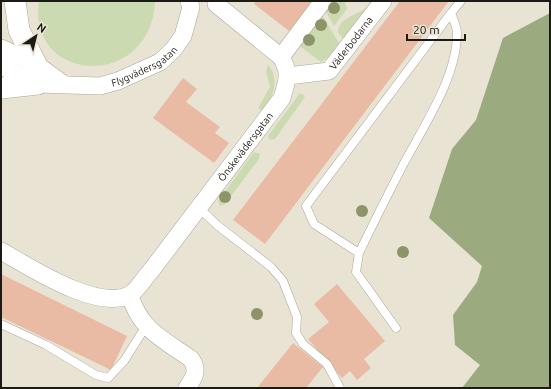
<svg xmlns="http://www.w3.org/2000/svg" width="551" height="389" font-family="Ubuntu,sans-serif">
	<rect width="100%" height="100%" fill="#e9e3d4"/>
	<path fill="#ccdab2" d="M39,1H155C152,90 27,85 39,1Z
		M330,1H346L345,3L347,9L334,26L325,10Z
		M371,1L372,2L344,40L338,32C339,18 355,16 364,9C367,7 369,4 371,1Z
		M321,13L340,45L330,56L321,62L301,47L300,44Z
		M268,65C281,79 272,98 263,111L258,108L270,87L266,71Z
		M300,93L305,96L303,100L275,139L270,140L268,136Z
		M254,152L260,154L259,159L225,204L220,206L218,201Z"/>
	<path fill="#9baa7f" d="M550,13V388H462L480,365L455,345L453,315L477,282L482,266L429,218L452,149L476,120L503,38Z"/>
	<path fill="#e9bba5" d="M256,1H318L293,34L254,4Z
		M400,1H449L265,244L233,220Z
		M183,78L197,89L186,102L220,127L215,133L229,143L214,163L153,118Z
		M1,274L127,336L111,370L1,317Z
		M337,284L385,341L364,359L371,368L357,380L350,371L342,378L308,339L329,322L314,304Z
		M293,343L323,367L306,388H257Z"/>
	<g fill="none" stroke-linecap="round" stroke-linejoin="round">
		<g stroke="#aba698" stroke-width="9">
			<path id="service" d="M451,13C453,19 457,27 457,33C457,78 423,127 403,165C388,194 373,224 359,253L314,224L306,206L451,13L461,1
				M199,208L217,225L271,267L283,281L297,317L296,333L303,344L327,364L340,388
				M359,253L356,272L396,328
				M1,324L46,345L96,375L108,378L124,361L146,326"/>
		</g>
		<g stroke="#aba698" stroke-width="18">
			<g id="minor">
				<path d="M1,48L36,64L62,83"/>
				<path d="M281,57L323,1"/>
				<path id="s1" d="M1,66L38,84L100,86L118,81L160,62L173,50L183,36L191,7L189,1"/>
				<path id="s2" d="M288,76L329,71L383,1"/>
				<path id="s3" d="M1,251C30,267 96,311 129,295C137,291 144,278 150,272L282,98C287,80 291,74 281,57L216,4"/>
				<path d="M130,295C140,330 163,339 191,359C199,370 194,378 187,388"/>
			</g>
		</g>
		<g stroke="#aba698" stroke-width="22">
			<path id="tertiary" d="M15,1L19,30L36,64
				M1,88L38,84"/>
		</g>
		<use href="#service" stroke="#fff" stroke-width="8"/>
		<use href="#minor" stroke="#fff" stroke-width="17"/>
		<use href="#tertiary" stroke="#fff" stroke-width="21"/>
	</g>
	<g fill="#8d9468">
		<circle cx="334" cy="8" r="6"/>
		<circle cx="321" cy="25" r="6"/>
		<circle cx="309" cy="40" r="6"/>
		<circle cx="225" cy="197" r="6"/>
		<circle cx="362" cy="211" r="6"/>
		<circle cx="403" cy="252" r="6"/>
		<circle cx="257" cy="314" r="6"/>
	</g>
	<g text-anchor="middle" stroke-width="3" stroke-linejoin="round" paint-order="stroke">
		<g font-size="10" fill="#1c1a15" stroke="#e9e3d4">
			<text dy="4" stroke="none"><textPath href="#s2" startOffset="77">Väderbodarna</textPath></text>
			<text dy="4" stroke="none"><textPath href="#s1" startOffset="152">Flygvädersgatan</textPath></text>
			<text dy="4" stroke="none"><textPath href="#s3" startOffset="328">Önskevädersgatan</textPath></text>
		</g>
	</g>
	<rect width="551" height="389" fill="none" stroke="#1c1a15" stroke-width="4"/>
	<g transform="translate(36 36) rotate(35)" stroke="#e9e3d4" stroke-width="3" paint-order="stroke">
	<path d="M0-3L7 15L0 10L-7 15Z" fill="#1c1a15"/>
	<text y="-6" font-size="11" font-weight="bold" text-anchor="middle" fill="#1c1a15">N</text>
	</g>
	<path d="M407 34v6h58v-6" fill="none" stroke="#1c1a15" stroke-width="2"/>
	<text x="413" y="34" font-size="12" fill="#1c1a15" stroke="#e9e3d4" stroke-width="3" paint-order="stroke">20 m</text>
</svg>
